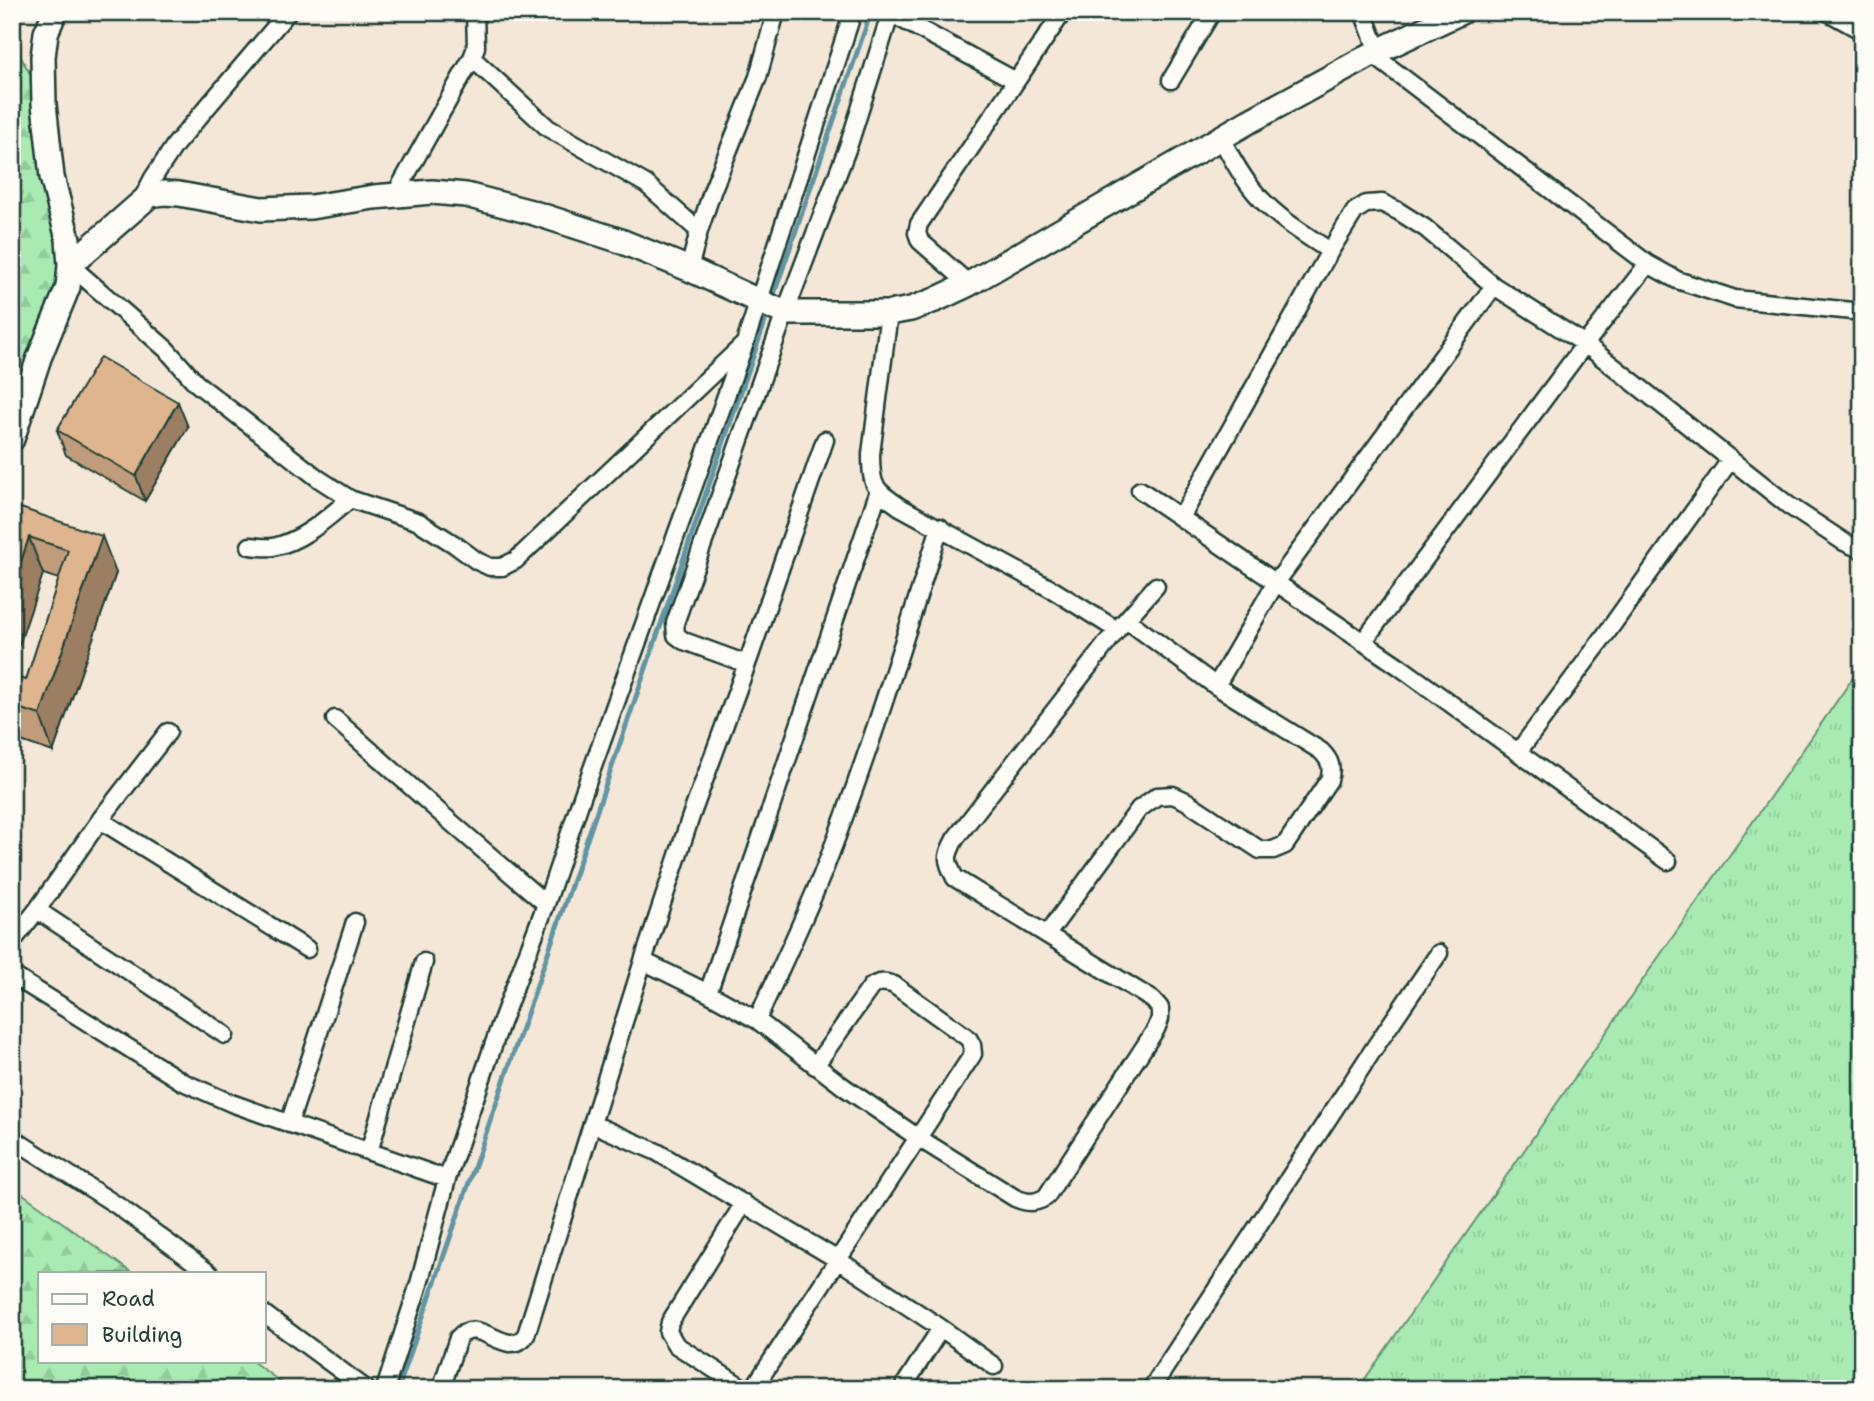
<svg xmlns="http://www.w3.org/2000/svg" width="1874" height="1401" font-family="'Shantell Sans',sans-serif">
	<defs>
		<pattern id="grass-tufts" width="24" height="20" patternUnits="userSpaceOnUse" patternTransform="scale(1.75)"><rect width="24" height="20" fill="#a9eab3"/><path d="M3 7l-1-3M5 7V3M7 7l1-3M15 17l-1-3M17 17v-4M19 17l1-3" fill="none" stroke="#91ca9b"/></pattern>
		<pattern id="forest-firs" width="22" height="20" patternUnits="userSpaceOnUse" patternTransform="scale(1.75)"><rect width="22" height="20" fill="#a9eab3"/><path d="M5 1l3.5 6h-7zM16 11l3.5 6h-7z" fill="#91ca9b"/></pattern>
	</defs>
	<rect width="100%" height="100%" fill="#f4e7d8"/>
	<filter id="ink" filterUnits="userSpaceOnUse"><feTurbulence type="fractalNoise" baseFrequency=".0143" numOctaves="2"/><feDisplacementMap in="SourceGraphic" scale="14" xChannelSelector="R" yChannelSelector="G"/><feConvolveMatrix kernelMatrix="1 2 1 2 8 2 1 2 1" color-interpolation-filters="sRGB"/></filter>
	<g filter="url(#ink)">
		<path fill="url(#grass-tufts)" stroke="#649474" stroke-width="2" d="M1862,665V1389H1358Z"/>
		<path fill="url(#forest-firs)" stroke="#649474" stroke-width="2" d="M12,41L33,79L45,179L61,273L12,416Z
			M12,1186L132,1273H40V1361H252L290,1389H12Z"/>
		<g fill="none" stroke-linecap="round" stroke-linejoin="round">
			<path stroke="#6095a3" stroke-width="5" d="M772,300L871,12
				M398,1389L768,313"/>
			<g stroke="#1f3d34" stroke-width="21">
				<path id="street" d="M1363,12L1378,51
					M1828,12L1862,31
					M890,13L1016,81
					M1372,54L1648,264L1677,280L1735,299L1862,312
					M472,58L548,128L646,184L699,231
					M1171,80L1212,12
					M1221,138C1232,159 1244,181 1260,198C1280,220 1306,235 1330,251
					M395,195L472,58L476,47L475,12
					M140,203L153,178L175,145L288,12
					M70,265L166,349L196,383L319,479L350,499L419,522L454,544L477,561L490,567H502L516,560L743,345
					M689,269L699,231L713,189L758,77L776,12
					M969,284L920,241L917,233L919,224L1063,12
					M889,313L871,454C871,487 874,489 900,507L1053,590L1117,630
					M1140,490L1400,667L1668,861
					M1181,518L1330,251L1355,211L1366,204L1382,203L1398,211L1425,228L1494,286L1585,344L1788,505L1844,542L1862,550
					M250,546C258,547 266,548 273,547C303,541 327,518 350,499
					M1363,642L1585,344L1648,264
					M747,664L684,641L676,635L675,623L785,313L849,144L891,12
					M1216,686L1275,584L1494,286
					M335,719L445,817L546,904
					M1518,752L1598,645L1731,459
					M100,820L307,949
					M37,910L225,1035
					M1048,933L1139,809L1157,796L1173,795L1186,801L1260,850H1273L1285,845L1329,780C1333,767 1330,760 1321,751L1216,686L1127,620
					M12,942L37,910L100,820L168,732
					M643,961L708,993L757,1020L844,1087L917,1137L1015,1198C1027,1203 1034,1204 1046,1197L1156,1029L1160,1019V1008L1153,1000L955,878C945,859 946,857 955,839L1117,630L1156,586
					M12,975L183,1082L231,1103L447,1179
					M708,993L878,493
					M757,1020C780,969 805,918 826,865C869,754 904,640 940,527
					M289,1124L355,922
					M593,1124L657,1152L838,1260L941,1328L994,1366
					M12,1138L118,1206L209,1273
					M369,1152L424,962
					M744,1203L670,1322L668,1332L676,1345L745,1389
					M264,1314L366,1389
					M385,1389L419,1284L447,1179L501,1023L546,904L582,797L745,343L853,12
					M441,1389L458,1338C479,1313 506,1361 526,1335L643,961L691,816L747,664L825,440
					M753,1389L973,1054L972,1045L968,1038L894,985C885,982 879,981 871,987L815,1066
					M902,1389L941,1328
					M1151,1389L1375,1047L1439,953"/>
			</g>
			<g stroke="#1f3d34" stroke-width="28">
				<path id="secondary" d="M70,265L150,195L164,193L179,194L261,209L311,207L374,197L432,192L466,195L531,212L618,240L689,269L785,313H889L911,309L935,300L969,284L1248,122L1378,51L1461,12
					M12,439L39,358L68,287L70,265L68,239L52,177L44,104L43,57L46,33L55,12"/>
			</g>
			<use href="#street" stroke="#fdfcf7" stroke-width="16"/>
			<use href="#secondary" stroke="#fdfcf7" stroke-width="23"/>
		</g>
		<path fill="#c09c7b" stroke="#1f3d34" stroke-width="2" d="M188,427L145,501L66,455L57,430Z
			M12,512L116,573L53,752L12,738V706L26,680L59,579L43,574Z"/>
		<path fill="#9c7f64" stroke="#1f3d34" stroke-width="2" d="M178,402L188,427L145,501L136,476Z
			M102,536L116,573L53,752L40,715Z
			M29,537L43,574L12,666V589Z"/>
		<path fill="#dfb58f" stroke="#1f3d34" stroke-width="2" d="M100,357L178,402L136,476L57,430Z
			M15,506L102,536L40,715L12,706V676L26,680L68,550L29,537L12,589V512Z"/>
	</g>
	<rect width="1874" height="1401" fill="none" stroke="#fdfcf7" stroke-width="42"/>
	<rect x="21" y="21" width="1832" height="1359" fill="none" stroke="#1f3d34" stroke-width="2.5" filter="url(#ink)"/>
	<rect x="38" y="1272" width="228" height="91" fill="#fdfcf7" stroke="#a4b0a9" stroke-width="2"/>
	<rect x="52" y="1294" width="35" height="10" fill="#fdfcf7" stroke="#a4b0a9" stroke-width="2"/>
	<text x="102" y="1306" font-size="21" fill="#1f3d34">Road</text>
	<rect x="52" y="1324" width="35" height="21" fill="#dfb58f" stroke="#a4b0a9" stroke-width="2"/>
	<text x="102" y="1342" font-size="21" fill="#1f3d34">Building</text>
</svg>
